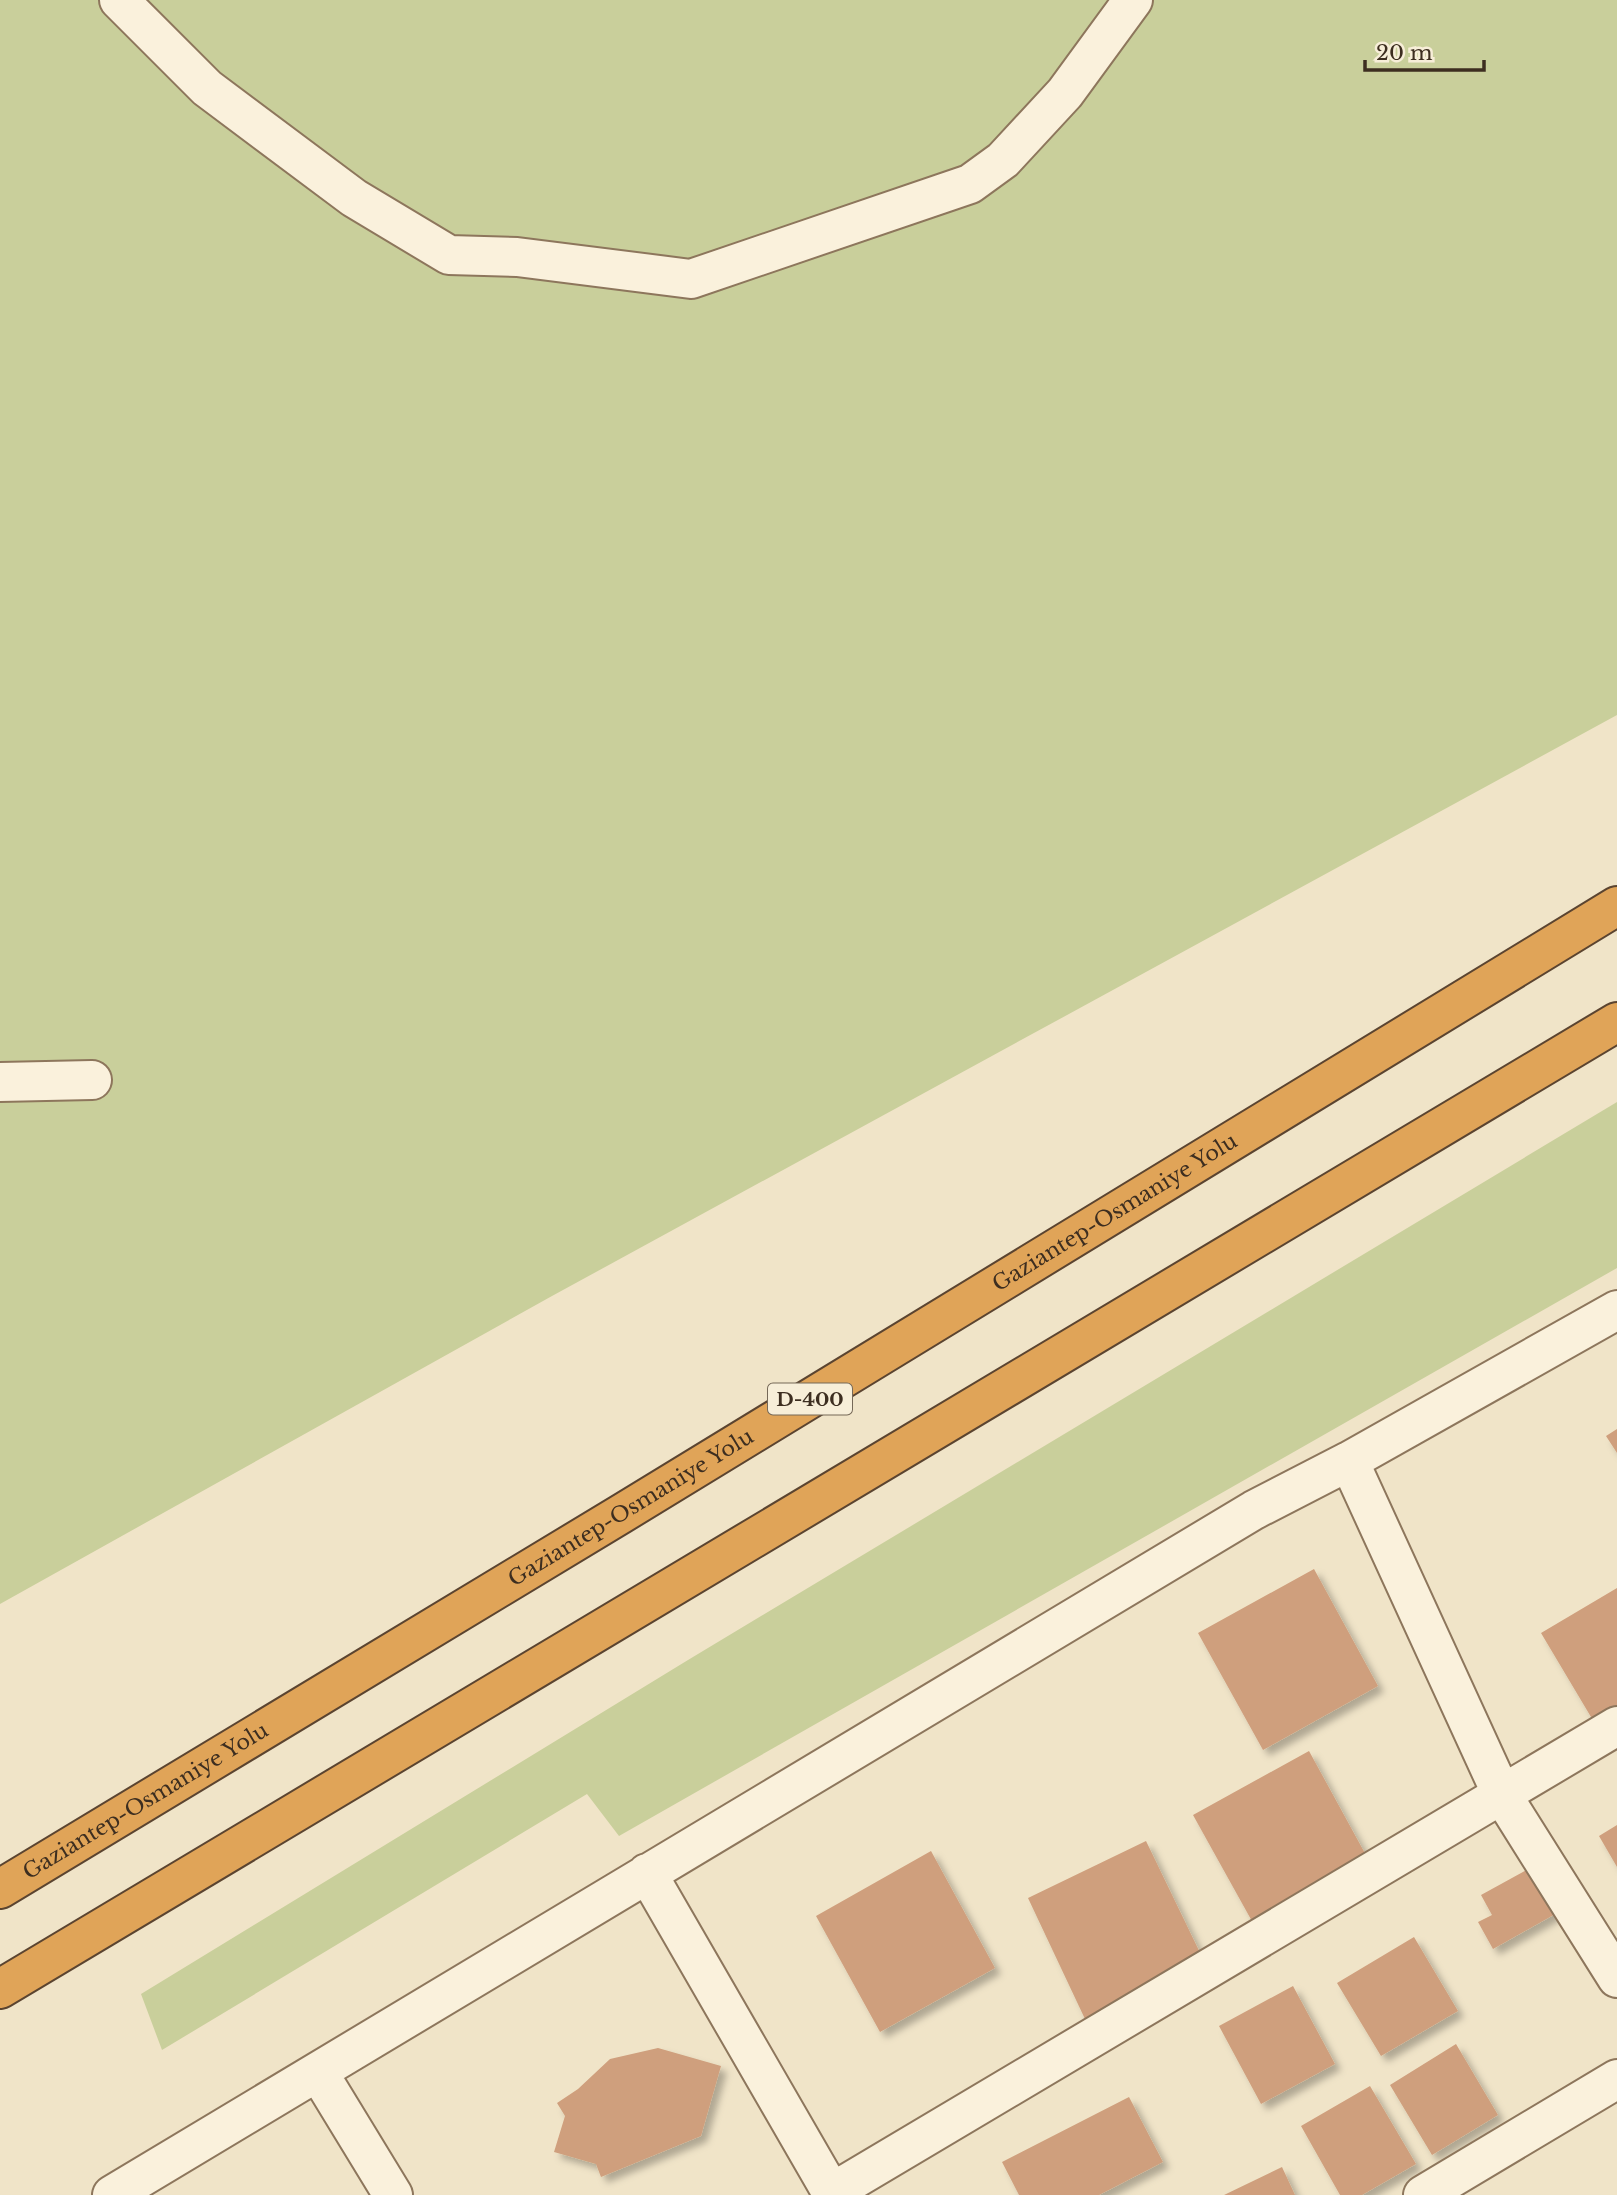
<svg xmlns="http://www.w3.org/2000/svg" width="1617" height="2195" font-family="'Libre Baskerville',serif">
	<defs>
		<filter id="shadow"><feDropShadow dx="6" dy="6" stdDeviation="3.5" flood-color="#0004"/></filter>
	</defs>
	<rect width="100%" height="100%" fill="#f0e4c8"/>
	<path fill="#c9cf9b" d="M0,0H1617V715L552,1296L0,1604Z
		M1617,1102V1268L619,1836L587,1794L162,2050L141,1994L688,1660Z"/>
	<path fill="#cf9f7d" filter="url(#shadow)" d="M1617,1429V1453L1606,1436Z
		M1314,1569L1378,1686L1263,1750L1198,1633Z
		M1617,1588V1708L1594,1722L1541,1633Z
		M1309,1751L1373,1868L1258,1932L1193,1815Z
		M1617,1825V1867L1599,1836Z
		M1146,1841L1204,1961L1085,2019L1028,1898Z
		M931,1851L995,1968L880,2032L816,1916Z
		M1532,1867L1557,1913L1493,1949L1478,1922L1492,1915L1481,1895Z
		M1414,1937L1458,2011L1381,2056L1337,1983Z
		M1293,1986L1335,2064L1261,2104L1219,2026Z
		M1456,2044L1498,2115L1432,2155L1390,2085Z
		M658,2048L721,2066L701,2136L601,2177L596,2164L554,2152L565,2116L557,2103L578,2089L610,2059Z
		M1370,2086L1416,2164L1362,2195H1340L1301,2126Z
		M1129,2097L1163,2162L1099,2195H1019L1002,2162Z
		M1282,2167L1295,2195H1224Z"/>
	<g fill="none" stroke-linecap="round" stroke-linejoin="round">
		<g stroke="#8d765c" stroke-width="42">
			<path id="minor" d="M119,0L207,88L354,198L449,255L517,257L691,279L970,184L1003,160L1065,93L1133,0
				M0,1082L92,1080
				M1349,1461L1502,1795L1617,1978
				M647,1873L833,2195
				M318,2072L393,2195
				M831,2193L1617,1726
				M112,2195L1254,1510L1349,1461L1617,1310
				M1423,2195L1617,2079"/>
		</g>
		<g stroke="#5b4430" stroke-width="42">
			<g id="highway">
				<path id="s1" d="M0,1889L621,1514L1617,906"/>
				<path d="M0,1989L1617,1022"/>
			</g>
		</g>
		<use href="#minor" stroke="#faf1dc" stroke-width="38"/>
		<use href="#highway" stroke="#e0a458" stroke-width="38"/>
	</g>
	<g text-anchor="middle" stroke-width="6" stroke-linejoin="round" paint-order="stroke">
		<rect fill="#f7eed8" stroke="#756857" stroke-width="2" x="768" y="1383.5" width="84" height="31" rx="5"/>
		<g font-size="19" font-weight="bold" fill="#3d2e20">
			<text x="810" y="1406">D-400</text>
		</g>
		<g font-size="21" fill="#3d2e20" stroke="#f7eed8">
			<text dy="7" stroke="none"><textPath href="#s1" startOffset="1304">Gaziantep-Osmaniye Yolu</textPath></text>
			<text dy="7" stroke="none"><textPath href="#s1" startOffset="737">Gaziantep-Osmaniye Yolu</textPath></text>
			<text dy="7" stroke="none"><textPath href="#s1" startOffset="170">Gaziantep-Osmaniye Yolu</textPath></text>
		</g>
	</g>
	<path d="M1365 60v10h119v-10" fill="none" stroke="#3d2e20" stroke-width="3.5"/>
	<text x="1376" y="60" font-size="21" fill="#3d2e20" stroke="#f7eed8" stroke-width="5" paint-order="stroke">20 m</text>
</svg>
